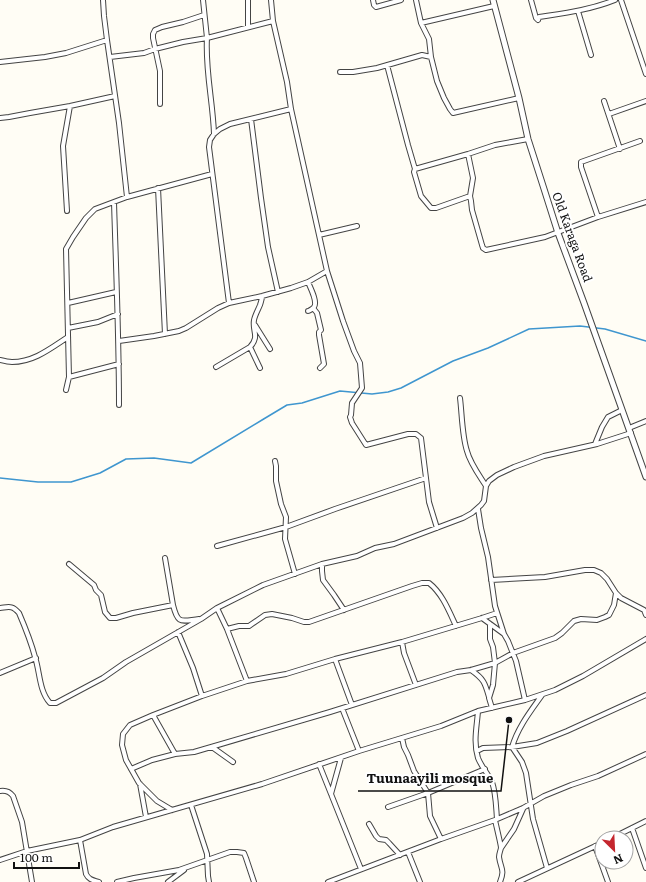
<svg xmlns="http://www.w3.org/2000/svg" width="646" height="882" font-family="Literata,serif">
	<rect width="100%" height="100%" fill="#fffdf5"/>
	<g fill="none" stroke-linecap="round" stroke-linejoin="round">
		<path stroke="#3f96cf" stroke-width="1.5" d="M0,478L38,482H71L100,473L126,459L154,458L191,463L262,420L287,405L302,403L340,391L372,394L388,392L401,388L453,361L488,348L529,329L580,326L605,329L646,341"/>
		<g stroke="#444" stroke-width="6">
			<path id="minor" d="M203,0L207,38L273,21
				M373,0L374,5L376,7L401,0
				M416,0L421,23L429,39L431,57L437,81L444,98L450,109L453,113L519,98
				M531,0L536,18L538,20L539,17C565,13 590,10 615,0
				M621,0L646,74
				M578,11L591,55
				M421,23L494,6
				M248,27V0
				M107,40L119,123L127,197
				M110,57L144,53L155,49L183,42L207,38C205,70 213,102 214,134
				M0,62L45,57L66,53L107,40L104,16L103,0
				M387,65L408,145L415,169
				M340,72H353L377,68L422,55L431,57
				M604,101L620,149
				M160,104V71L153,38V34L155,30L162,27L183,22L204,15
				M609,114L646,101
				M0,118L9,117L30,113L70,106L115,96
				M251,119L261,198L268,247L278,292
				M468,154L473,178L470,196L471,201L472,210L482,245L483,248L486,250L545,237L598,217L646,202
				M158,188L165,334
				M470,196L436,208H431L421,196L414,172L415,169L468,154L495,145L528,139
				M114,202C116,269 119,337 119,405
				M67,211L63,146L70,106
				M598,217L581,167V162L640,141
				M319,235L357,226
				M327,271L343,321L354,351L360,363L362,388L352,403L351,415L350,417L352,423L366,445L408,434H416L421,438L429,502L437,528
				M308,282C310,287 318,302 314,307C314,308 309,311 308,311
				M68,303L116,292
				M229,303L209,147L210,140L214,134L220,129L230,124L291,109
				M313,308L317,313L321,330L319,332V335L324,364L320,368
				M255,325L270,349
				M68,328L98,322L118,314
				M119,341L154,336L179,331L186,328L218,308L229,303L262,296L291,288L308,282L327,271L291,109L287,82L273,21L271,0
				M0,360C4,361 8,362 12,362C34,362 51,348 68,337
				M216,367L250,347
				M260,368L250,347C260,336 252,332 254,320C255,315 258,310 260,305C261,302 262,299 262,296
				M69,377L119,364
				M66,390L69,377L66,249L73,237L86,218L95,209L127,197L212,174
				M460,398C462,414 462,436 467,451C470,463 479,475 486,486
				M629,428L646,421
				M595,444L602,427L608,417L622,410
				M275,461L276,466V481L281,504L286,517L285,539L295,574
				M478,509L481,528L488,557L495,606L504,634
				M217,546L286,527L335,509L426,478
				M165,558L173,605
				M69,564L94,585L96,590L101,595L105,612L110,618H116L133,613L173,605C178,625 181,621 199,619
				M322,564V571L323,580L334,595L344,610
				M491,580L545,577L585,570H594L601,573L607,579L616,593L621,598L644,610L646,615
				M0,608C9,607 12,605 19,613C25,627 31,642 35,657C40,672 39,691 50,703H56L103,678L126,662L201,619L217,608L263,585L322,564L357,556L375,548L394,544L463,518L472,513L481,505L484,501L486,486L489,481L497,475L514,467L544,456L597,444L631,433
				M217,608L227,629L247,681
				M482,618L504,634L508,641L516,661L525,700
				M490,624V639L493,647L495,663L493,685L489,698L492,708
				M227,629L239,626H249L265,615L272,614L292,618L304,622H309L412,586L422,583H429C442,593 449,611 456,626
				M178,632L193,668L202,696
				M402,642L404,653L416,685
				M335,659L352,705
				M471,670C484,679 485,683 489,697
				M0,673L36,658
				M542,695C530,712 518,727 512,747L522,762L526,773L533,819L547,868
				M342,708L359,751
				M478,711C477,726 473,742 478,758C481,766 488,774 492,782C496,793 496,807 497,819
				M153,715L175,754L194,752L330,712L457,672L471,670L495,663L513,653L555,638L562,633L574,621L581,619L597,620L605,617L609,615L614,605L616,593
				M402,738L404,747L408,755L414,771L428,793L430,816L441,839
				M212,747L233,762
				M477,751L483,748L512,747L537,743L567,731L646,695
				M319,764L361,869
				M131,769L152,760L175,754
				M140,784L146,817
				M0,791C6,790 10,792 13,796L22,822L32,882
				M331,794L341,758
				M191,805L207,854L208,876L209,882
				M388,807L428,793L485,769
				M172,810L157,801L139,783L126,760L122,745L123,734L130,725L153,715L202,696L247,681L286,674L335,659L402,642L482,618L497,613
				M495,820C496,825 501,845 501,848C500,852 499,854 499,857C501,870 505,869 500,882
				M369,824L376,836L379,839L386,840L389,843L400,855
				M632,828L646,868
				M612,838L646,821
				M80,840L86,874C89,880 93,880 99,882
				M595,846L608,882
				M501,848L514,829L523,809
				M408,852L420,882
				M0,860L27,851L80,840L113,827L262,784L359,751L441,726L478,711L525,700L555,690L583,676L646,639
				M117,882L134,878L179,870L230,852H237L244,853L246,858L254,882
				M168,882L184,870
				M328,882L441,839L495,820L523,808L544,796L571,785L598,776L646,754
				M518,882L602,843"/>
		</g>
		<g stroke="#444" stroke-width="7">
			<path id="tertiary" d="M493,0L519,98L528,139L545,192L558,233L584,303L646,477"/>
		</g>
		<use href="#minor" stroke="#fff" stroke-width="4"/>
		<use href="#tertiary" stroke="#fff" stroke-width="5"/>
	</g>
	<g text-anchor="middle" stroke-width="4" stroke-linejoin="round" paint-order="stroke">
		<g font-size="12" fill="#111" stroke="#fff">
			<text transform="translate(572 237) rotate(70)" y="4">Old Karaga Road</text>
		</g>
	</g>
	<path fill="none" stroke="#111" stroke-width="1.5" d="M509 720L501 791H358"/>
	<circle fill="#111" stroke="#fff" stroke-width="1.5" cx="509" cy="720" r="4"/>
	<g font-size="13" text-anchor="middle" font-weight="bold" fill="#111" stroke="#fff" stroke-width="4" stroke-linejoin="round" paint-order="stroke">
		<text x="430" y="783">Tuunaayili mosque</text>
	</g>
	<g transform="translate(614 850) rotate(156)"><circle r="19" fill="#ffffff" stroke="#a0a0a0"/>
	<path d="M0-3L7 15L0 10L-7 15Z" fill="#c4262e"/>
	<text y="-6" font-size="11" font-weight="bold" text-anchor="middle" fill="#111111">N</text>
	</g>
	<path d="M14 862v6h65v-6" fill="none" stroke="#111111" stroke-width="2"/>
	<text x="20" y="862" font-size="12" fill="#111111" stroke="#ffffff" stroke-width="3" paint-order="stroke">100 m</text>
</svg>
